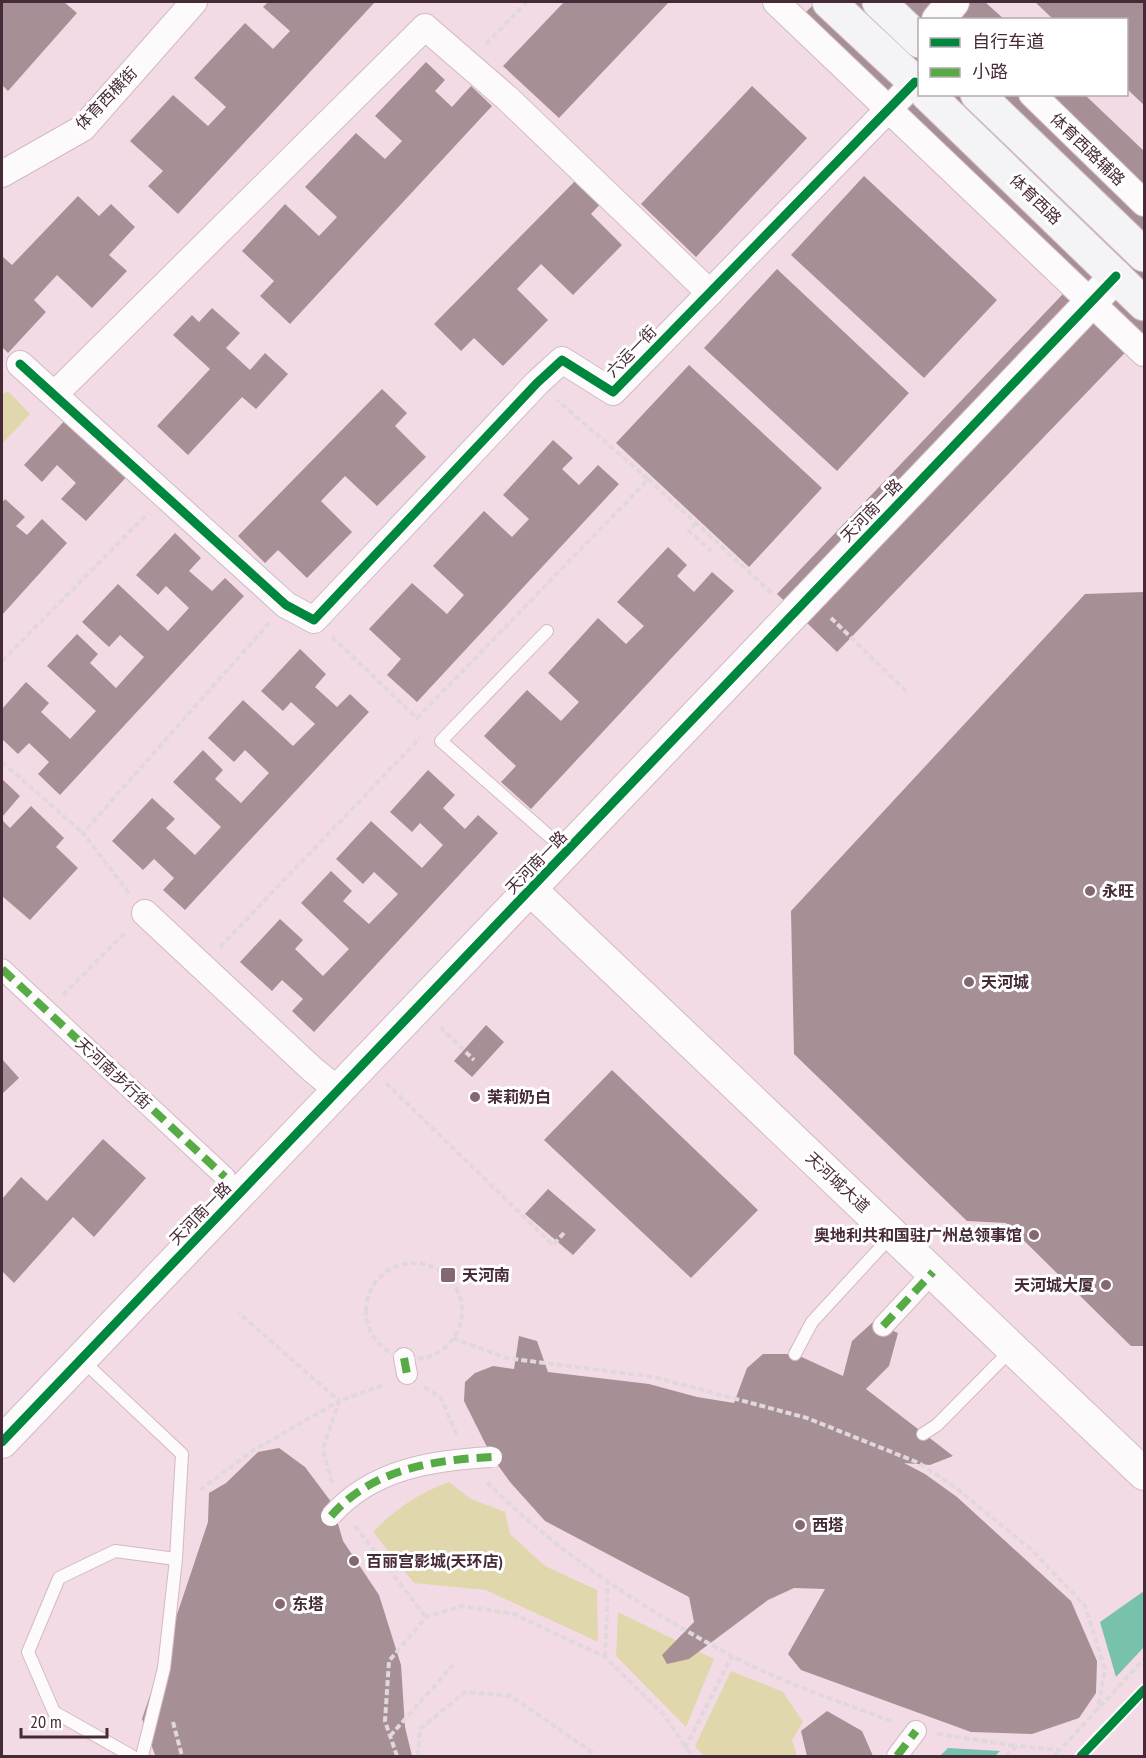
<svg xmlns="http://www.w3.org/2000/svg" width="1146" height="1758" font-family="'PT Sans Narrow','Noto Sans SC',sans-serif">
	<rect width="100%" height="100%" fill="#f3dbe5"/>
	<path fill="#e0d7ac" d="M8,391L30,414L2,444V395Z
		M449,1482L471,1499L505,1512L510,1534L545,1566L597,1590L598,1642L486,1590L414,1583L373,1532C395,1509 419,1493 449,1482Z
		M618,1612L714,1659L686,1727L616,1656Z
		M731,1671L783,1692L803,1722L792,1740L797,1756H704L695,1746Z"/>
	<path fill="#78c1ad" d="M1144,1591V1647L1116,1677L1100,1622Z
		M948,1748L1000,1751L995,1756H940Z"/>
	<path fill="#a78f96" d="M2,2H64L77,13L8,91L2,85Z
		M268,2H375L178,214L148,186L163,171L130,141L173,95L208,126L226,107L194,78L245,23L273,49L290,31L263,7Z
		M564,2H669L559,118L503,66Z
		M816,2H985L1005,20H920V94H1084L1144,151V337L1142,335L837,652L777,594L1080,276L803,15Z
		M1035,2H1144V105L1126,88V20H1054Z
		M426,62L445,80L435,91L452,107L471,86L492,106L290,324L260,296L274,281L242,251L285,204L319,236L337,217L305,187L356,133L385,159L402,141L375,116Z
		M752,86L807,138L696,257L641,204Z
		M864,176L997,300L924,378L791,255Z
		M579,177L603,201L591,214L622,245L573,295L541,264L517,289L548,320L503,366L474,338L461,351L434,324Z
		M78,196L99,216L111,204L135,227L109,255L127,271L92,308L57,275L34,300L46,312L8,353L2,347V256L12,265Z
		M777,269L909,393L837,471L704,348Z
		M212,308L240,333L226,348L250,370L265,353L288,374L256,409L242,397L188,455L157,426L210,369L173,335L192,315L199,322Z
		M689,365L822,488L749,567L616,443Z
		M382,389L407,413L395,426L426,457L377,506L345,476L321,501L352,532L307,578L278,550L265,563L238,536Z
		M67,418L129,474L86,521L61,499L76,483L57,465L42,482L24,465Z
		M553,440L573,458L562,469L579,485L598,465L619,484L417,702L387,675L401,659L369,629L412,583L447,614L464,595L433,566L484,511L512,537L529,519L503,495Z
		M5,499L25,517L16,526L27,535L42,519L67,543L2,615V503Z
		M175,533L201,558L189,571L212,591L225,578L244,596L60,795L38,774L49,762L29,743L18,754L2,739V709L26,682L49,703L41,712L70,739L96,711L47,666L77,634L98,654L90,663L116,688L144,657L120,635L109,647L82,622L118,584L168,631L189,608L166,586L158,595L136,575Z
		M668,547L687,565L677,576L694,592L712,572L734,591L531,809L501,782L516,766L484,736L527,690L561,721L579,702L548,673L598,618L626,644L644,626L617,602Z
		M1144,592V1346H1131L1006,1223L967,1221L794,1054L791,911L1085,594Z
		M300,649L326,674L315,687L337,707L350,694L369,712L185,910L163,890L174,878L154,859L143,870L112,841L152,798L175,819L166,828L195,855L221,827L173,782L203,750L223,770L215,779L241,803L269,773L245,750L234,762L208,738L243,700L293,746L315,724L291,702L283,711L261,691Z
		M428,770L455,795L443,808L465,829L478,815L498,833L314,1032L292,1011L303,999L282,980L272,991L240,962L280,919L303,940L295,949L323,976L349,949L301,903L331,871L352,891L343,901L369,924L398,894L374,872L363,884L336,859L371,821L422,868L443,845L420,823L412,832L390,812Z
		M2,779L20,796L2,817Z
		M31,806L64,838L56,847L78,868L30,920L2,896V820L10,828Z
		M486,1025L504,1042L472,1077L454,1061Z
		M2,1059L19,1078L2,1094Z
		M612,1070L758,1210L691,1278L544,1140Z
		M103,1139L146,1178L94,1237L73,1217L14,1283L2,1271V1199L21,1177L47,1201Z
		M548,1189L596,1230L573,1255L525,1214Z
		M873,1322L898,1333L889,1366L866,1389L953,1456L930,1465L904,1463L925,1474L957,1497L1071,1601L1097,1661L1096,1693L1079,1718L1032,1734L971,1732L801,1670L788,1654L825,1589L794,1588L768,1600L689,1659L667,1664L662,1655L694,1622L689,1597L545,1521L510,1482L492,1457L464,1401L465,1382L475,1373L493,1366L514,1369L519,1336L537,1341L548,1372L649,1384L697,1397L734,1403L747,1368L763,1354H795L843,1376L852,1341Z
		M279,1448L305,1467L332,1503L343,1541L379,1595L401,1665L405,1727L412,1756L155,1755L142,1719L208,1522L209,1493L226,1483L258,1452Z
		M827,1711L862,1731L873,1756H807L801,1731Z"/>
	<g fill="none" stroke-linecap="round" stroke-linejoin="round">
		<g stroke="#d2b9c4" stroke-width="14">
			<path id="service" d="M547,631L441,741L566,851
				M795,1354L812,1322L892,1235
				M82,1360L182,1454L176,1559L164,1668L142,1756
				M923,1434L937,1425L1013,1348
				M132,1756L54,1712L28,1652L59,1578L115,1551L176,1559"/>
		</g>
		<g stroke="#d2b9c4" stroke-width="22">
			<path id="pedestrian" d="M2,969L225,1177
				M883,1326L933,1272
				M404,1358L407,1374
				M897,1756L916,1731"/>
		</g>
		<g stroke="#d2b9c4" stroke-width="28">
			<path id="minor" d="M776,2L1144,353
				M1032,94L1144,203
				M2,174L83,128L194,2
				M20,364L286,605L314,620L537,383L562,360L613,392L915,82
				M55,394L425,27L507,98L710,293
				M145,913L313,1070L338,1090"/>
		</g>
		<g stroke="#d2b9c4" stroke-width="34">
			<path id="tertiary" d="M938,20L953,2
				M530,889L1144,1474
				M2,1442L1116,276"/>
		</g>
		<g stroke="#d2b9c4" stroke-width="35">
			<path id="secondary" d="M829,2L920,87
				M879,2L920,41
				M927,94L1144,304
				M977,94L1144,255"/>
		</g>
		<path stroke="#e0d8dc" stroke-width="4" stroke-dasharray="6 3" stroke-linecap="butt" d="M486,44L527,2
			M648,479L773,594
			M696,523L689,531L711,551
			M831,618L906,691
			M332,637L417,718L642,486L648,479L557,400
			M2,661L148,513
			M2,762L83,833
			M129,893L83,833L269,623
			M220,947L420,738
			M63,995L126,932
			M440,1027L474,1060
			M386,1083L553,1245L564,1233
			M366 1311a48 48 0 1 1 96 0a48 48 0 1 1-96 0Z
			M453,1338L506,1358L654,1377L807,1418L919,1463L955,1487L1033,1551L1085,1606L1105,1669L1098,1709
			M424,1387L441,1398L457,1436
			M487,1482C556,1552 645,1610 732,1656C783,1683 839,1701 893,1722
			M332,1483L323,1449L339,1401L386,1384
			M200,1490L254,1450L339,1401L239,1313
			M355,1526L426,1617
			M605,1657L608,1582
			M173,1722L182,1756
			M937,1734L1017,1746
			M390,1736L453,1665
			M685,1748L732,1656
			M397,1756L385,1721L389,1661L426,1617L463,1606L514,1614L605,1657L663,1714L692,1756
			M418,1756L420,1729L465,1692L511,1696L593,1753V1756
			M1006,1756L1017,1746L1060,1750L1144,1659
			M1054,1756L1060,1750
			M1081,1756L1144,1690"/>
		<use href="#service" stroke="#fdfafb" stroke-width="12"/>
		<use href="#pedestrian" stroke="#fdfafb" stroke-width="20"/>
		<use href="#minor" stroke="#fdfafb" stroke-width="26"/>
		<use href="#tertiary" stroke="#fdfafb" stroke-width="32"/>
		<use href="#secondary" stroke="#f4f3f6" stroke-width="33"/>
		<g stroke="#d2b9c4" stroke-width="22" stroke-linecap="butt">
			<path id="pedestrian-bridge" d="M331,1516C372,1469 433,1460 492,1457"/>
		</g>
		<use href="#pedestrian-bridge" stroke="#fdfafb" stroke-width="20"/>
		<path stroke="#56ab45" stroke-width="8" stroke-dasharray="15 8" stroke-linecap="butt" d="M2,969L225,1177
			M883,1326L933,1272
			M404,1358L407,1374
			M331,1516C372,1469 433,1460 492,1457
			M897,1756L916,1731"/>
		<g stroke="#fff" stroke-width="13">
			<path id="cycleway" d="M20,364L286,605L314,620L537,383L562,360L613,392L915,82
				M2,1442L1116,276
				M1081,1756L1144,1690"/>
		</g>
		<use href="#cycleway" stroke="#00873e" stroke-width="9"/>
	</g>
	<g fill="#836874" stroke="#fff" stroke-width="2">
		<circle cx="1090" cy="891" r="6"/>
		<circle cx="969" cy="982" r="6"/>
		<circle cx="475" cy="1097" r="6"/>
		<circle cx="1034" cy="1235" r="6"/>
		<rect x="440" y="1267" width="16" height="16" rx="3"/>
		<circle cx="1106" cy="1285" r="6"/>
		<circle cx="800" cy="1525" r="6"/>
		<circle cx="354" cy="1561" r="6"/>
		<circle cx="280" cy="1604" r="6"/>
	</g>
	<g text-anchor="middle" stroke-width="6" stroke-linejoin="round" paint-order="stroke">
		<g font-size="16" fill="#462a37" stroke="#fff">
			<text transform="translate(106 98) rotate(-46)" y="6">体育西横街</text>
			<text transform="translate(1088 149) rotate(44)" y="6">体育西路辅路</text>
			<text transform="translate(1036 199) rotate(44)" y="6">体育西路</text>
			<text transform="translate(631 351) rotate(-46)" y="6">六运一街</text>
			<text transform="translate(871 510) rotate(-46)" y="6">天河南一路</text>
			<text transform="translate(536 862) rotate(-46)" y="6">天河南一路</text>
			<text transform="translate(114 1073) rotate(43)" y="6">天河南步行街</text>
			<text transform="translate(838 1182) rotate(43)" y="6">天河城大道</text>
			<text transform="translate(200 1213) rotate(-46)" y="6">天河南一路</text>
		</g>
		<g font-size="16" font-weight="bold" fill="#462a37" stroke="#fff" text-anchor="start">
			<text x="1102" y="897">永旺</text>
			<text x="981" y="988">天河城</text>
			<text x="487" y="1103">茉莉奶白</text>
			<text x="1022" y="1241" text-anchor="end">奥地利共和国驻广州总领事馆</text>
			<text x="462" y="1281">天河南</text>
			<text x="1094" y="1291" text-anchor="end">天河城大厦</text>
			<text x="812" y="1531">西塔</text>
			<text x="366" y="1567">百丽宫影城(天环店)</text>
			<text x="292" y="1610">东塔</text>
		</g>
	</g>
	<rect width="1146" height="1758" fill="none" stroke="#462a37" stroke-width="6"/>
	<rect x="918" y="18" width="210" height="78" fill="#ffffff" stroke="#b5aaaf" stroke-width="1.5"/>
	<rect x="930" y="38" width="30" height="9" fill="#00873e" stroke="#b5aaaf" stroke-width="1.5"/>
	<text x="972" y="48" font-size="18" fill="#462a37">自行车道</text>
	<rect x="930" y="68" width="30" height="9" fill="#56ab45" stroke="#b5aaaf" stroke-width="1.5"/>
	<text x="972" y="78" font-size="18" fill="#462a37">小路</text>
	<path d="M21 1728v9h86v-9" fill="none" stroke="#462a37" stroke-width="3"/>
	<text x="30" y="1728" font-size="18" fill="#462a37" stroke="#ffffff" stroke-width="4.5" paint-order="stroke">20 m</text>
</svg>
